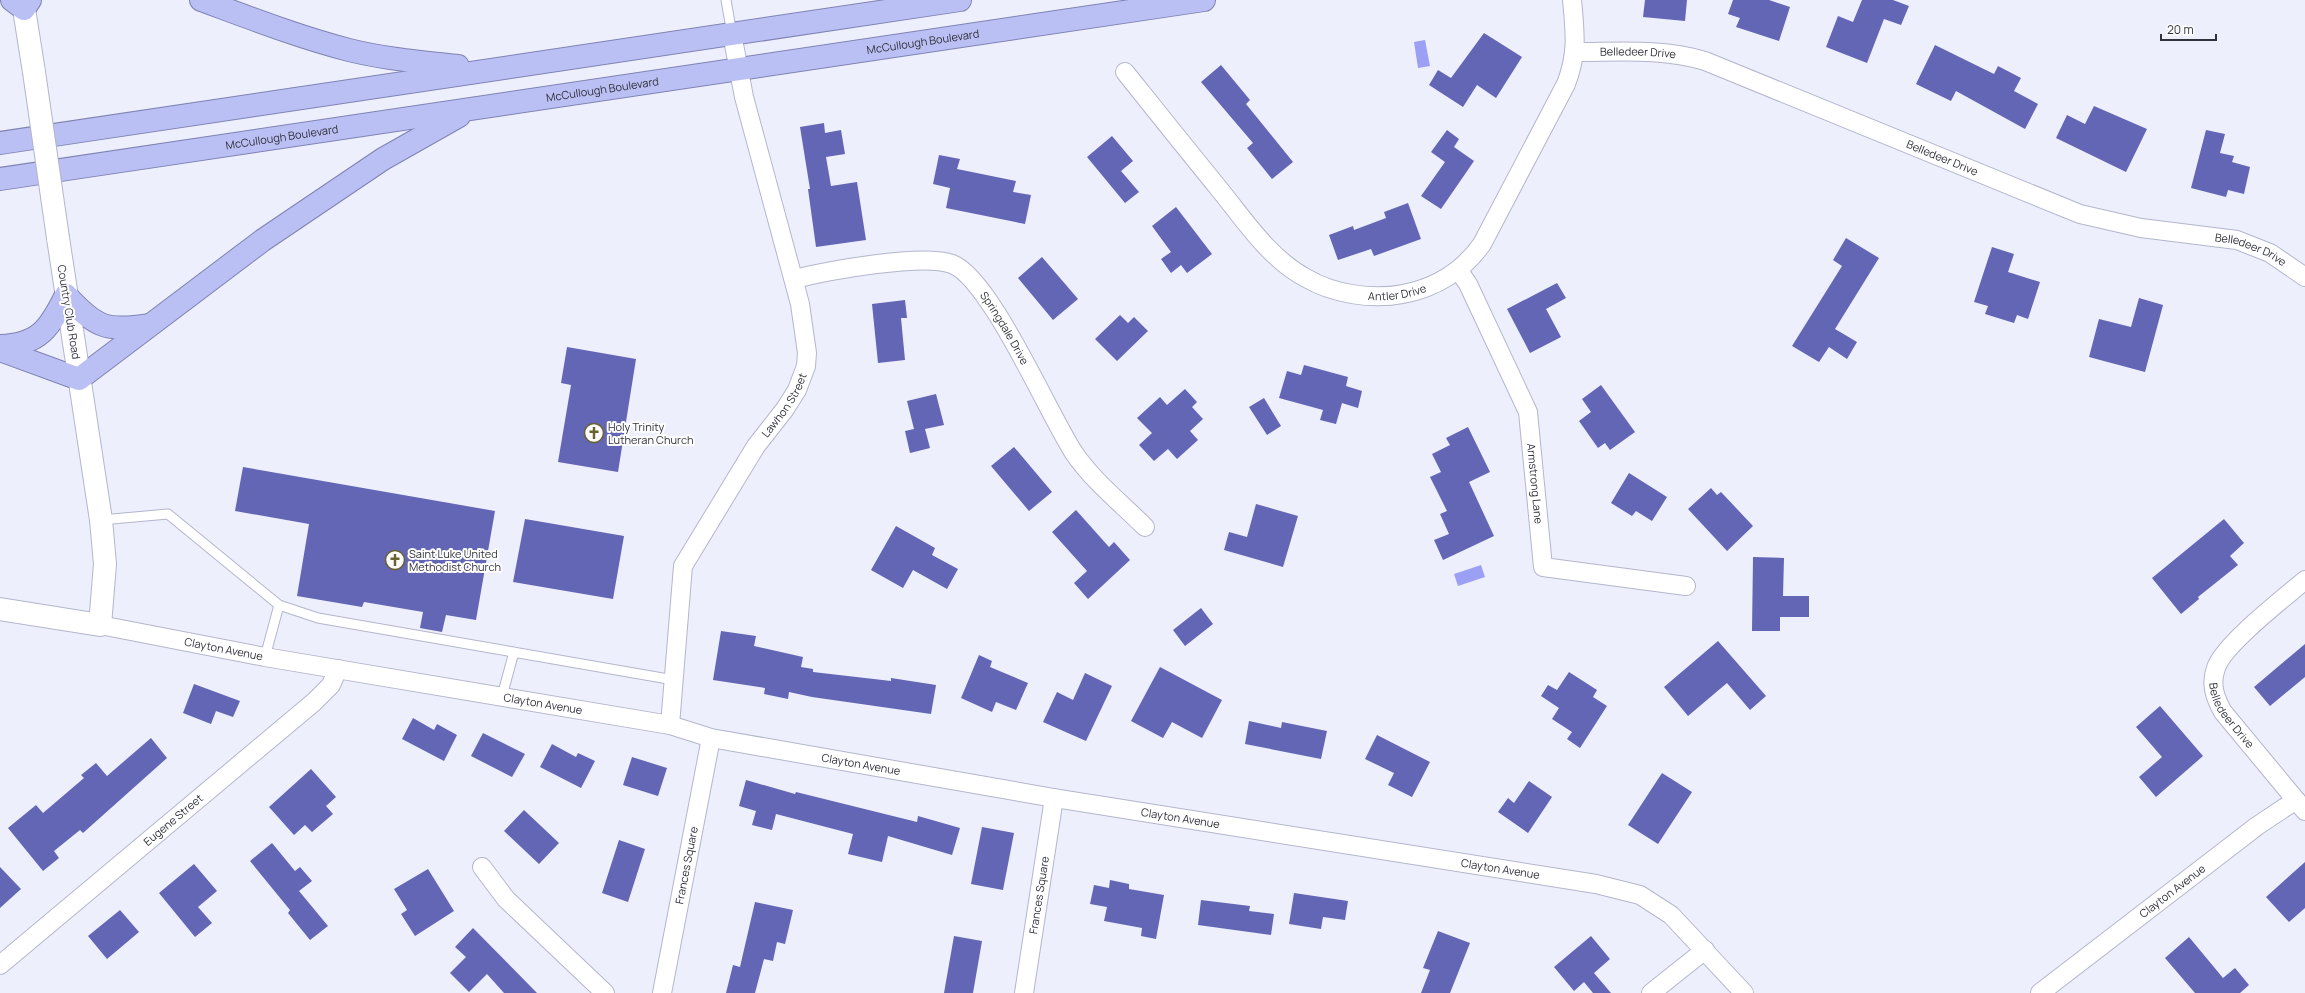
<svg xmlns="http://www.w3.org/2000/svg" width="2305" height="993" font-family="Manrope,sans-serif">
	<rect width="100%" height="100%" fill="#edeffd"/>
	<path fill="#9ba0f5" d="M1425,40L1430,66L1418,68L1414,42Z
		M1481,565L1485,577L1458,586L1454,574Z"/>
	<path fill="#6365b5" d="M1645,0H1687L1685,21L1643,17Z
		M1733,0H1769L1790,7L1779,41L1736,27L1740,18L1728,14Z
		M1862,0H1893L1909,6L1901,25L1884,19L1867,63L1826,47L1838,16L1853,22Z
		M1484,33L1522,57L1496,98L1477,85L1463,107L1429,85L1438,70L1451,78Z
		M1935,45L1994,74L1998,66L2021,78L2014,91L2038,104L2025,129L1956,91L1951,101L1916,84Z
		M1221,65L1250,100L1246,104L1293,162L1272,179L1247,148L1253,143L1201,82Z
		M2094,106L2147,129L2126,172L2056,138L2067,115L2085,124Z
		M824,123L825,133L841,130L845,154L826,157L831,186L857,182L866,240L816,247L808,189H810L800,127Z
		M1447,130L1459,139L1454,147L1474,161L1441,209L1421,196L1445,162L1431,152Z
		M2206,130L2225,134L2220,153L2234,156L2232,162L2250,167L2244,194L2228,190L2226,197L2191,188Z
		M1112,136L1133,161L1121,171L1139,192L1125,203L1087,157Z
		M939,155L960,159L957,169L1016,181L1013,192L1031,195L1025,224L946,208L950,188L933,184Z
		M1408,203L1421,239L1374,256L1371,249L1338,260L1329,235L1353,226L1354,230L1386,218L1384,212Z
		M1176,207L1212,254L1187,273L1181,265L1171,273L1161,259L1171,252L1152,226Z
		M1846,238L1879,258L1835,329L1857,342L1847,359L1829,347L1819,362L1792,346L1842,266L1833,260Z
		M1992,247L2014,254L2008,272L2040,282L2028,319L2017,315L2014,323L1985,314L1988,306L1974,302Z
		M1042,257L1078,299L1053,320L1018,278Z
		M1557,283L1566,298L1546,309L1561,337L1530,353L1507,309Z
		M2139,298L2163,305L2145,372L2089,357L2099,319L2131,327Z
		M905,300L907,318H901L905,360L878,363L872,304Z
		M1120,315L1128,323L1134,317L1148,331L1117,361L1095,339Z
		M567,347L636,359L618,472L558,462L571,385L561,383Z
		M1304,365L1348,377L1346,386L1362,391L1358,408L1342,403L1336,424L1320,420L1323,410L1279,398L1287,371L1301,375Z
		M1601,385L1635,432L1610,450L1605,443L1598,448L1579,421L1591,412L1582,399Z
		M1185,389L1197,402L1192,407L1203,419L1190,431L1198,440L1177,459L1168,449L1154,461L1139,445L1152,433L1137,418L1160,397L1167,405Z
		M936,394L944,425L925,429L930,448L910,453L905,431L914,429L907,401Z
		M1264,398L1281,426L1267,435L1249,407Z
		M1468,427L1490,472L1469,482L1494,536L1443,560L1434,540L1449,534L1440,514L1447,511L1430,477L1441,472L1432,454L1450,445L1446,438Z
		M1014,447L1052,492L1029,511L991,466Z
		M243,467L495,511L476,620L446,615L442,632L420,628L423,612L364,602L362,607L297,596L309,524L235,511Z
		M1629,473L1667,497L1652,521L1636,511L1632,516L1611,503Z
		M1711,488L1717,495L1721,492L1753,526L1727,551L1688,509Z
		M1256,504L1298,516L1283,567L1224,550L1229,532L1247,537Z
		M1076,510L1109,547L1114,542L1130,560L1088,599L1074,583L1087,571L1052,532Z
		M525,519L624,536L613,599L513,582Z
		M2224,519L2244,543L2230,556L2238,565L2198,597L2199,599L2181,614L2152,578Z
		M896,526L935,548L932,555L958,569L947,589L913,570L903,588L871,570Z
		M1753,557L1784,558L1783,596H1809V617H1780V631H1752Z
		M1201,608L1213,624L1185,646L1173,630Z
		M721,631L756,636L754,646L803,657L801,667L813,669V672L891,681V678L936,685L931,714L812,697L789,692L788,699L764,694L765,688L713,680Z
		M1718,641L1766,696L1750,710L1727,683L1688,716L1664,687Z
		M2305,644V677L2270,706L2254,687Z
		M979,655L992,661L990,667L1028,683L1016,710L996,702L992,712L961,698Z
		M1160,667L1222,700L1202,738L1172,722L1163,738L1131,721Z
		M1569,672L1597,690L1593,697L1607,706L1580,748L1567,739L1572,732L1552,719L1559,708L1541,696L1548,685L1557,690Z
		M1085,673L1112,686L1086,741L1043,722L1057,692L1073,700Z
		M194,684L240,701L233,717L216,711L211,724L183,713Z
		M2160,706L2203,756L2156,797L2139,777L2162,757L2136,727Z
		M413,718L434,730L437,724L457,735L444,761L402,739Z
		M1249,721L1281,728L1282,722L1327,731L1321,759L1245,744Z
		M483,733L525,754L512,777L471,756Z
		M1377,735L1430,762L1412,797L1388,785L1394,773L1365,759Z
		M151,738L167,758L83,833L80,830L54,851L59,858L43,871L8,828L36,805L43,813L84,778L81,775L96,763L107,776Z
		M552,744L576,757L578,753L595,761L581,788L540,767Z
		M632,757L667,768L658,796L623,785Z
		M311,769L336,797L326,806L333,814L312,832L305,825L294,835L269,807Z
		M1662,773L1692,792L1658,844L1628,825Z
		M746,780L795,794L796,792L917,822L918,816L960,828L952,855L888,836L882,862L848,854L853,834L776,814L772,830L752,825L756,811L739,806Z
		M1529,781L1552,797L1528,833L1498,812L1508,798L1514,803Z
		M524,810L559,843L539,864L504,831Z
		M982,827L1014,833L1003,890L971,884Z
		M619,840L645,849L628,902L602,893Z
		M272,843L295,871L300,867L312,881L299,891L328,926L310,940L288,913L290,910L250,861Z
		M2305,862V908L2289,922L2266,897Z
		M194,864L217,891L198,907L212,923L195,937L159,893Z
		M0,867L21,889L0,908Z
		M428,869L454,911L415,936L401,914L407,910L394,889Z
		M1110,880L1129,884V889L1164,895L1156,939L1141,936L1142,928L1104,921L1107,907L1090,904L1094,885L1109,888Z
		M1294,893L1348,901L1345,920L1323,917L1321,929L1289,924Z
		M1201,900L1250,906L1249,911L1274,914L1271,935L1198,925Z
		M755,902L793,910L785,944L777,942L773,961L764,959L755,993H726L733,965L740,967Z
		M120,910L139,932L107,959L88,936Z
		M473,928L537,993H504L487,974L469,992L450,973L466,957L455,947Z
		M1438,931L1470,943L1450,993H1421L1430,970L1423,968Z
		M954,936L982,941L973,993H944Z
		M1591,936L1610,959L1594,973L1611,993H1593L1584,982L1574,991L1554,967Z
		M2189,937L2223,978L2235,968L2249,985L2240,993H2195L2165,958Z"/>
	<g fill="none" stroke-linecap="round" stroke-linejoin="round">
		<g stroke="#b3b6cd" stroke-width="11">
			<path id="service" d="M726,0L732,34
				M101,520L168,514L279,605L265,657
				M279,605L318,618L674,680
				M502,696L514,652"/>
		</g>
		<g stroke="#b3b6cd" stroke-width="20">
			<g id="minor">
				<path id="s1" d="M1575,52C1619,52 1663,48 1705,61L2080,214L2141,228L2237,240L2270,253L2305,277"/>
				<path id="s2" d="M1125,72C1157,112 1188,151 1220,190C1245,221 1270,259 1306,278C1333,294 1372,300 1403,294C1435,288 1463,271 1482,244L1566,84C1578,53 1575,32 1572,0"/>
				<path id="s3" d="M1459,271L1468,284L1528,412L1543,567L1686,586"/>
				<path id="s4" d="M794,279C827,271 922,253 952,264C990,278 1048,413 1074,453C1093,481 1121,503 1145,527"/>
				<path id="s5" d="M2305,580C2284,598 2223,645 2216,668C2210,684 2215,698 2223,712L2305,811"/>
				<path id="s6" d="M100,625L265,657L670,725L711,738L1054,798L1596,884L1640,895L1671,915L1744,993"/>
				<path id="s7" d="M670,725L683,566L756,446L785,409L797,390L806,366L807,353L800,304L744,97L732,34"/>
				<path d="M482,867L506,899L605,993"/>
				<path id="s8" d="M0,965L314,702L331,685L338,669"/>
				<path id="s9" d="M662,993L711,738"/>
				<path id="s10" d="M1024,993L1054,798"/>
				<path d="M1651,993L1705,950"/>
				<path id="s11" d="M2040,993L2257,826L2296,800"/>
			</g>
		</g>
		<g stroke="#b3b6cd" stroke-width="24">
			<path id="tertiary" d="M24,9L34,72
				M0,609L100,625L105,564L101,520L58,238"/>
		</g>
		<g stroke="#7f83b2" stroke-width="24">
			<g id="trunk">
				<path d="M12,0L24,9L30,0"/>
				<path d="M201,0C250,18 299,37 349,50C385,59 421,62 458,66"/>
				<path d="M0,143L960,0"/>
				<path id="s12" d="M0,179L1204,0"/>
				<path d="M0,346C39,345 50,328 66,295C95,327 106,332 149,325"/>
				<path d="M0,350L79,379L263,240L383,159L459,116"/>
			</g>
		</g>
		<use href="#service" stroke="#fff" stroke-width="9"/>
		<use href="#minor" stroke="#fff" stroke-width="18"/>
		<use href="#tertiary" stroke="#fff" stroke-width="22"/>
		<use href="#trunk" stroke="#babff4" stroke-width="22"/>
		<g stroke="#b3b6cd" stroke-width="24" stroke-linecap="butt">
			<path id="tertiary-bridge" d="M34,72L58,238"/>
		</g>
		<use href="#tertiary-bridge" stroke="#fff" stroke-width="22"/>
	</g>
	<defs>
		<g id="church-ring" transform="scale(1)"><circle r="9.5" fill="#fdfdfd" stroke="#68602d" stroke-width="1.5"/><path d="M-1.2-6h2.4v3.5h3.3v2.4h-3.3V6h-2.4V-.1h-3.3v-2.4h3.3Z" fill="#68602d"/></g>
	</defs>
	<g fill-rule="evenodd">
		<use href="#church-ring" x="594" y="433"/>
		<use href="#church-ring" x="395" y="560"/>
	</g>
	<g text-anchor="middle" stroke-width="4" stroke-linejoin="round" paint-order="stroke">
		<g font-size="11" fill="#30313a" stroke="#fdfdfd">
			<text dy="4" stroke="none"><textPath href="#s12" startOffset="933">McCullough Boulevard</textPath></text>
			<text dy="4" stroke="none"><textPath href="#s1" startOffset="63">Belledeer Drive</textPath></text>
			<text dy="4" stroke="none"><textPath href="#s12" startOffset="609">McCullough Boulevard</textPath></text>
			<text dy="4" stroke="none"><textPath href="#s12" startOffset="285">McCullough Boulevard</textPath></text>
			<text dy="4" stroke="none"><textPath href="#s1" startOffset="387">Belledeer Drive</textPath></text>
			<text dy="4" stroke="none"><textPath href="#s1" startOffset="711">Belledeer Drive</textPath></text>
			<text dy="4" stroke="none"><textPath href="#s2" startOffset="370">Antler Drive</textPath></text>
			<text transform="translate(69 312) rotate(81)" y="4">Country Club Road</text>
			<text dy="4" stroke="none"><textPath href="#s4" startOffset="244">Springdale Drive</textPath></text>
			<text dy="4" stroke="none"><textPath href="#s7" startOffset="350">Lawhon Street</textPath></text>
			<text dy="4" stroke="none"><textPath href="#s3" startOffset="229">Armstrong Lane</textPath></text>
			<text dy="4" stroke="none"><textPath href="#s6" startOffset="126">Clayton Avenue</textPath></text>
			<text dy="4" stroke="none"><textPath href="#s6" startOffset="450">Clayton Avenue</textPath></text>
			<text dy="4" stroke="none"><textPath href="#s5" startOffset="179">Belledeer Drive</textPath></text>
			<text dy="4" stroke="none"><textPath href="#s6" startOffset="774">Clayton Avenue</textPath></text>
			<text dy="4" stroke="none"><textPath href="#s6" startOffset="1098">Clayton Avenue</textPath></text>
			<text dy="4" stroke="none"><textPath href="#s8" startOffset="226">Eugene Street</textPath></text>
			<text dy="4" stroke="none"><textPath href="#s9" startOffset="130">Frances Square</textPath></text>
			<text dy="4" stroke="none"><textPath href="#s6" startOffset="1422">Clayton Avenue</textPath></text>
			<text dy="4" stroke="none"><textPath href="#s11" startOffset="167">Clayton Avenue</textPath></text>
			<text dy="4" stroke="none"><textPath href="#s10" startOffset="99">Frances Square</textPath></text>
		</g>
		<g font-size="11" fill="#30313a" stroke="#fdfdfd" text-anchor="start">
			<text x="608" y="431">Holy Trinity<tspan x="608" dy="13">Lutheran Church</tspan></text>
			<text x="409" y="558">Saint Luke United<tspan x="409" dy="13">Methodist Church</tspan></text>
		</g>
	</g>
	<path d="M2161 34v6h55v-6" fill="none" stroke="#30313a" stroke-width="2"/>
	<text x="2167" y="34" font-size="12" fill="#30313a" stroke="#fdfdfd" stroke-width="3" paint-order="stroke">20 m</text>
</svg>
